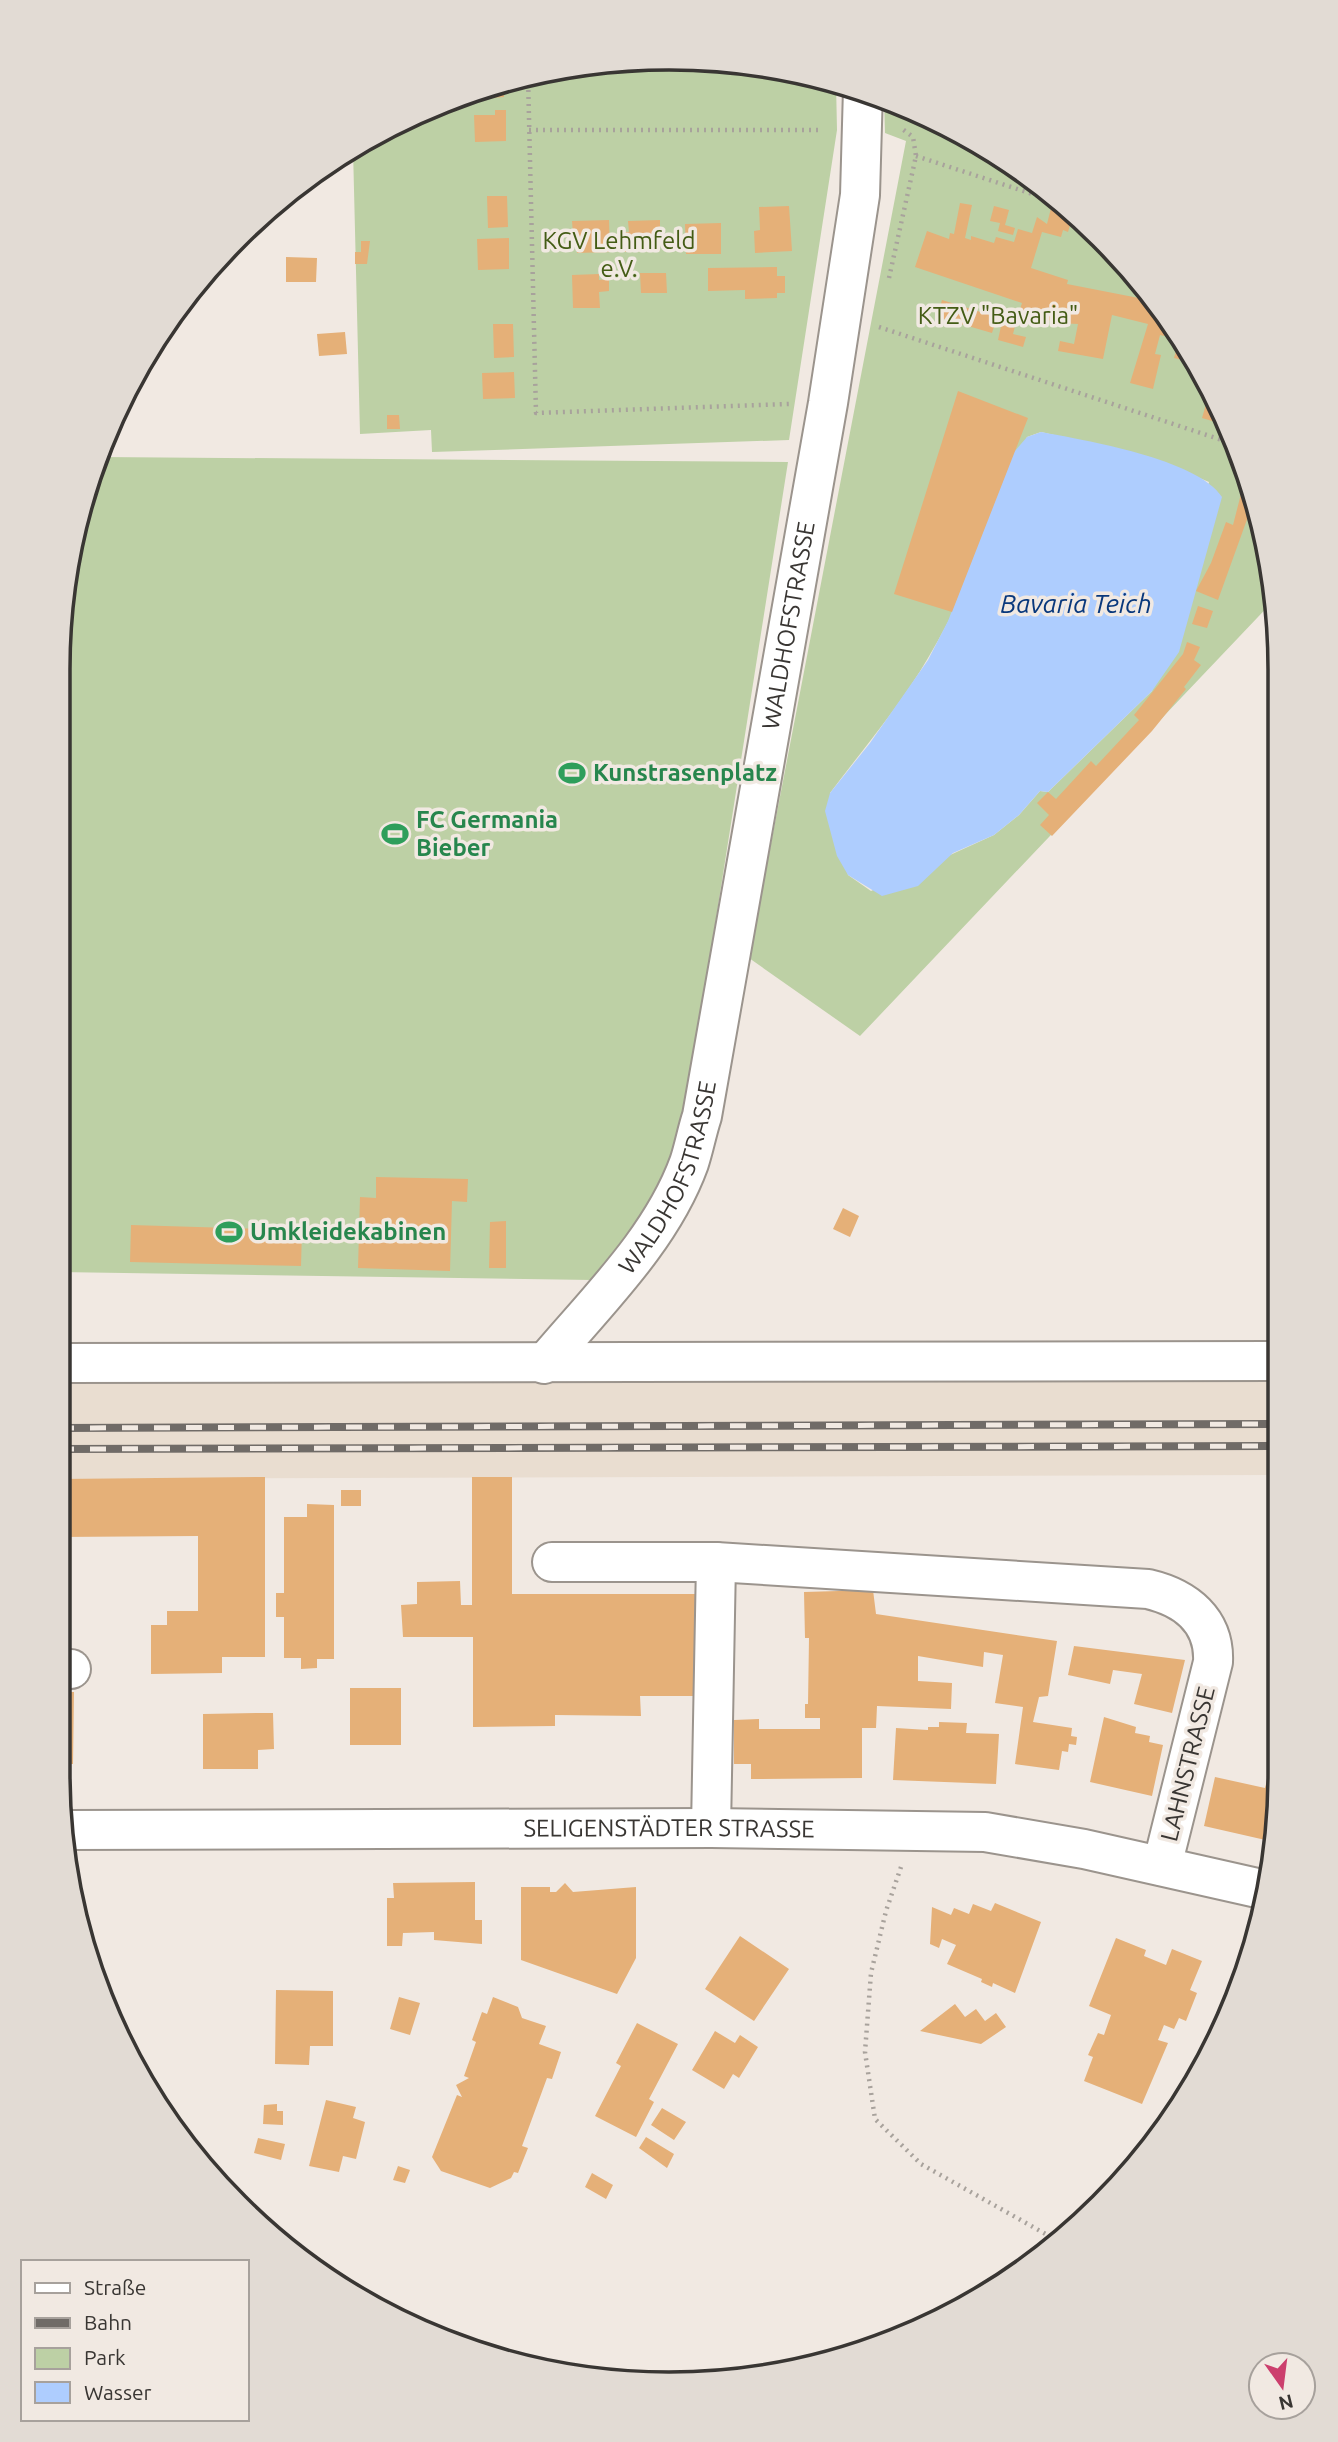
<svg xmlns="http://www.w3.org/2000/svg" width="1338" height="2442" font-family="Ubuntu,sans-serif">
	<rect width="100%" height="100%" fill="#f1e9e2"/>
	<path fill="#e9ddd0" d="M1278,1377V1475L58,1479V1382Z"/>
	<path fill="#bdd0a5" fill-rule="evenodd" d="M629,59L748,63L836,83L837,130L789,440L432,452L431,430L360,434L353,149L398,121L510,79Z
		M884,99L974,139L1101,236L1177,330L1248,472L1275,599L860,1036L749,958L906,141L885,133ZM1041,432L1149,457L1209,482L1152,691L1048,792L1040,791L1019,815L994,835L871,891L848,875L830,793C863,749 900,706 928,658C969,590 996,511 1027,437Z
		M101,457L788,462L686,1109L663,1182L631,1237L592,1280L58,1272L59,629L79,510Z"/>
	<path fill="#aecdfe" d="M1041,432C1084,440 1198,459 1222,497L1179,652L1152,691L1048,792L1040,791L1019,815L994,835L953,853L918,886L882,896L848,875L837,856L825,811L830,793L870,743L928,660L948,621L1014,452L1027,437Z"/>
	<path fill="#e5b078" d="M504,81V97L473,99L472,93Z
		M495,110H506V141L475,142L474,115H495Z
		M487,196H507L508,227L488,228Z
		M960,203L972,205L965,238L971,240V236L994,243L996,237L1014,242L1018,229L1032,233L1037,217L1047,224L1051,208L1073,215L1068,232L1063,230L1061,237L1042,232L1031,268L1068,280L1067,284L1154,301L1180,336L1165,331L1164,336L1160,335L1155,354L1161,355L1153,389L1130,383L1148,324L1112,315L1103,359L1058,351L1060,341L1074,344L1078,324L1057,323L1037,316L1036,320L1018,315L1013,334L1026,337L1023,347L998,340L1003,317L1010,319L1011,312L1018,315L1022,303L915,267L927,231L949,239L950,233L954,234Z
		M789,206L792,251L755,253L754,231L760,230L759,207Z
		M994,206L1009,210L1005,225L1015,228L1013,235L998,231L1000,223L990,221Z
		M609,220L610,252L577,253V234H573L572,221Z
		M660,220V251L624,252V232H629L628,221Z
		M721,223V254H686L685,224Z
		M509,238V269L478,270L477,239Z
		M361,241H370L367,264H355V252H361Z
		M286,257L317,258L316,282H286Z
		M777,267V276H785V293H777V298L745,299V290L708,291V268Z
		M640,273H666L667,293H641Z
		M599,274V280L609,279V291L599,292L600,308H573L572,275Z
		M942,300L997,317L992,333L937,317Z
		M493,324H513L514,357L494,358Z
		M345,332L347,354L319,356L317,334Z
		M1179,340L1183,341L1194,363L1174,358Z
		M514,372L515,398L483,399L482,373Z
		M958,391L1028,418L952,612L894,594Z
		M1209,394L1220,417L1219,423L1202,418Z
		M387,415H399L400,429H387Z
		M1241,494L1254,500L1218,600L1196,591L1211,563L1226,522L1233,525Z
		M1198,606L1213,611L1207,628L1192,624Z
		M1187,642L1200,647L1194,660L1201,665L1184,687L1186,689L1152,731L1052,836L1040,825L1049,815L1037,803L1048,792L1056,799L1091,761L1096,766L1139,720L1134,715L1183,654Z
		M376,1177L468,1179L467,1202L452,1201L450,1271L358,1268L360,1197L376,1198Z
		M843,1208L859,1216L850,1237L833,1229Z
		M506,1221V1268H489L490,1222Z
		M131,1225L302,1230L301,1266L130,1262Z
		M265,1477V1657H222V1673L151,1674V1625H167V1611H198V1536L58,1537V1479Z
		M472,1477H512V1594H696L697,1696H640L641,1716L555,1715V1726L473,1727V1637H403L401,1605L417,1604V1582L460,1581L461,1605H472Z
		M341,1490H361V1506H341Z
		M307,1504L334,1505V1659H317V1668L301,1669V1658H284V1617H276V1593H284V1517H307Z
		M873,1590L876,1614L1057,1641L1048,1696L1039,1697L1033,1722L1072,1728L1071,1736L1077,1737L1076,1745L1069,1744L1068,1752L1062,1751L1059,1770L1015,1764L1023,1707L995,1703L1003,1655L984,1652L983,1667L918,1656V1681L952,1683L951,1709L877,1706L876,1728H862V1778L751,1779V1764H734V1720L759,1719V1729H820V1718H805V1704H808L809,1638H805L804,1592Z
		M1074,1646L1185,1660L1172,1713L1134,1704L1142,1674L1113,1670L1110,1684L1068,1675Z
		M350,1688H401V1745H350Z
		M58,1692H74L73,1764H58Z
		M258,1713H273L274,1749L258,1750V1769H203V1714Z
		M1104,1717L1136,1727L1135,1733L1150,1736L1149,1742L1163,1745L1152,1796L1090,1782Z
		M939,1722L967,1723L966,1733L999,1734L996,1784L893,1780L896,1728L928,1730V1727H939Z
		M1279,1732V1813L1274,1842L1204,1826L1215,1777L1265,1788Z
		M475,1882V1920H482V1944L434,1940V1932L403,1933L402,1946H387V1898H394L393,1883Z
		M565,1883L573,1892L636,1887V1958L617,1994L521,1960V1887H550V1892H556Z
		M995,1903L1041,1922L1015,1993L993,1983L992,1987L981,1982L982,1979L947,1964L956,1945L942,1939L939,1948L930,1944L932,1907L951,1915L954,1908L969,1914L973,1904L991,1911Z
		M740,1936L789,1969L754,2021L705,1989Z
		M1116,1938L1146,1950L1144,1956L1166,1965L1172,1949L1202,1961L1190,1990L1197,1993L1186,2021L1179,2018L1174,2029L1164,2025L1158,2040L1168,2043L1142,2104L1084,2081L1093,2057L1088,2055L1098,2033L1104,2035L1111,2015L1089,2006Z
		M276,1990L333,1991V2046H310L309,2065L275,2064Z
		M399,1997L420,2003L410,2035L390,2029Z
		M493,1997L518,2007L522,2018L546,2026L539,2044L561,2052L552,2079L547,2078L522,2146L528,2148L518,2173L514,2172L511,2178L490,2188L441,2171L432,2157L457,2095L462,2097L456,2085L469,2078L464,2076L476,2042L472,2040L482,2012L487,2014Z
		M955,2004L965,2017L976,2009L985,2021L996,2013L1006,2027L981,2044L920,2031Z
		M637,2023L678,2044L649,2099L654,2102L636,2137L595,2116L621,2066L616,2063Z
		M715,2031L735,2043L740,2035L758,2047L739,2078L733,2074L724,2089L692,2070Z
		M326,2100L356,2107L353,2118L365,2122L356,2159L343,2156L339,2172L309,2166Z
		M277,2104V2111H283V2125L263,2124L264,2105Z
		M662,2108L686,2122L674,2140L651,2125Z
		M646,2137L674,2154L667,2168L639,2148Z
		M258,2138L285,2144L281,2160L254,2153Z
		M398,2166L410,2170L405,2183L393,2180Z
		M592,2173L613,2185L606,2199L585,2187Z"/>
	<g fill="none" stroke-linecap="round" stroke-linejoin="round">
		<g stroke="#9b948d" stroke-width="42">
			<g id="minor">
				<path d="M58,1363L1278,1361"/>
				<path id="s1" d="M544,1364C596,1302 661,1240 689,1163C694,1148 697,1131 702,1116L828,403L860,195L863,89"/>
				<path d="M552,1562H716L1148,1589C1186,1598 1215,1621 1213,1662L1162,1866"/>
				<path d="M58,1669H71"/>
				<path d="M711,1828L716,1562"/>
				<path id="s2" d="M67,1830L711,1828L985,1832L1084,1849L1266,1890"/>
			</g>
		</g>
		<path stroke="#a8a29c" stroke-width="4.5" stroke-dasharray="2 5" stroke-linecap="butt" d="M528,76L536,413L789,404
			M529,130H823
			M916,156L1054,201
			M889,278L916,156L913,137L901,128
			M879,327L1234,444
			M901,1867L886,1911L871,1973L865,2052L875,2119L921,2164L1058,2241"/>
		<use href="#minor" stroke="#fff" stroke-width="38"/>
		<g stroke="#706b67" stroke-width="8">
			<path id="rail" d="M58,1428L1278,1424
				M58,1449L1278,1446"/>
		</g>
		<use href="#rail" stroke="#f1e9e2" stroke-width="5" stroke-dasharray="16" stroke-linecap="butt"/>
	</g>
	<defs>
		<g id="stadium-bare" transform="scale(2.1)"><path d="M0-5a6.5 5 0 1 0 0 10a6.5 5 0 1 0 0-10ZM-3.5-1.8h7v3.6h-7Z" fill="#2e9e5b" stroke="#f1e9e2" stroke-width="2.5" paint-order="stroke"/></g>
	</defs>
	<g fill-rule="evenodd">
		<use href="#stadium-bare" x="572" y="773"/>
		<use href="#stadium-bare" x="395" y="834"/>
		<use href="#stadium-bare" x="229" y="1232"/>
	</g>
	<g text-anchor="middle" stroke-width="7" stroke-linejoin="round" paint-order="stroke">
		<g font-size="24" fill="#445c15" stroke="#f1e9e2">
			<text x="619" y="249">KGV Lehmfeld<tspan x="619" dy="28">e.V.</tspan></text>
			<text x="998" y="324">KTZV "Bavaria"</text>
		</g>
		<g font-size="24" fill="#393633" stroke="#f1e9e2">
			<text dy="8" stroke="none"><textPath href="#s1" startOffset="796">WALDHOFSTRASSE</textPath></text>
			<text dy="8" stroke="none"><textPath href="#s1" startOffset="228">WALDHOFSTRASSE</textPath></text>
			<text transform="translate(1188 1764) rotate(-76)" y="8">LAHNSTRASSE</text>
			<text dy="8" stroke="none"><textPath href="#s2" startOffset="602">SELIGENSTÄDTER STRASSE</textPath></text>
		</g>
		<g font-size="24" font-weight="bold" fill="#27864d" stroke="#f1e9e2" text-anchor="start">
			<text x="593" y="781">Kunstrasenplatz</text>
			<text x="416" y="828">FC Germania<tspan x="416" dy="28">Bieber</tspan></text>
			<text x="250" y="1240">Umkleidekabinen</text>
		</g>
		<g font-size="26" font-style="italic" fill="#09387c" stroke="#f1e9e2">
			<text x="1076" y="613">Bavaria Teich</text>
		</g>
	</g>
	<path d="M0 0H1338V2442H0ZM669 70H669A599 599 0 0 1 1268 669V1773A599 599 0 0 1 669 2372H669A599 599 0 0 1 70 1773V669A599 599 0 0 1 669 70Z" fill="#e2dbd4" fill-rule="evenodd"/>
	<path fill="none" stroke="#393633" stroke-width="3.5" d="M669 70H669A599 599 0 0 1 1268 669V1773A599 599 0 0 1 669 2372H669A599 599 0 0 1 70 1773V669A599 599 0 0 1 669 70Z"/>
	<rect x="21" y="2260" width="228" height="161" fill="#f1e9e2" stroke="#a7a19c" stroke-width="2"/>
	<rect x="35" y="2283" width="35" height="10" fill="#ffffff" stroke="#a7a19c" stroke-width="2"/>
	<text x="84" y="2295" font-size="21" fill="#393633">Straße</text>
	<rect x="35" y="2318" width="35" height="10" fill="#706b67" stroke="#a7a19c" stroke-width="2"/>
	<text x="84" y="2330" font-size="21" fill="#393633">Bahn</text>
	<rect x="35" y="2348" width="35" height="21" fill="#bdd0a5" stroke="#a7a19c" stroke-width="2"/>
	<text x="84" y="2365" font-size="21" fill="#393633">Park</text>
	<rect x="35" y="2382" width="35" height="21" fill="#aecdfe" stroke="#a7a19c" stroke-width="2"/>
	<text x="84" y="2400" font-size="21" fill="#393633">Wasser</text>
	<g transform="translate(1282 2386) rotate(166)"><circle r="33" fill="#f1e9e2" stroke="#a7a19c" stroke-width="2"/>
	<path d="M0-5L12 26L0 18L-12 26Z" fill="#cc3f6d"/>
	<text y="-10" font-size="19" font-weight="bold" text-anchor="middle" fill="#393633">N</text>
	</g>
</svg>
